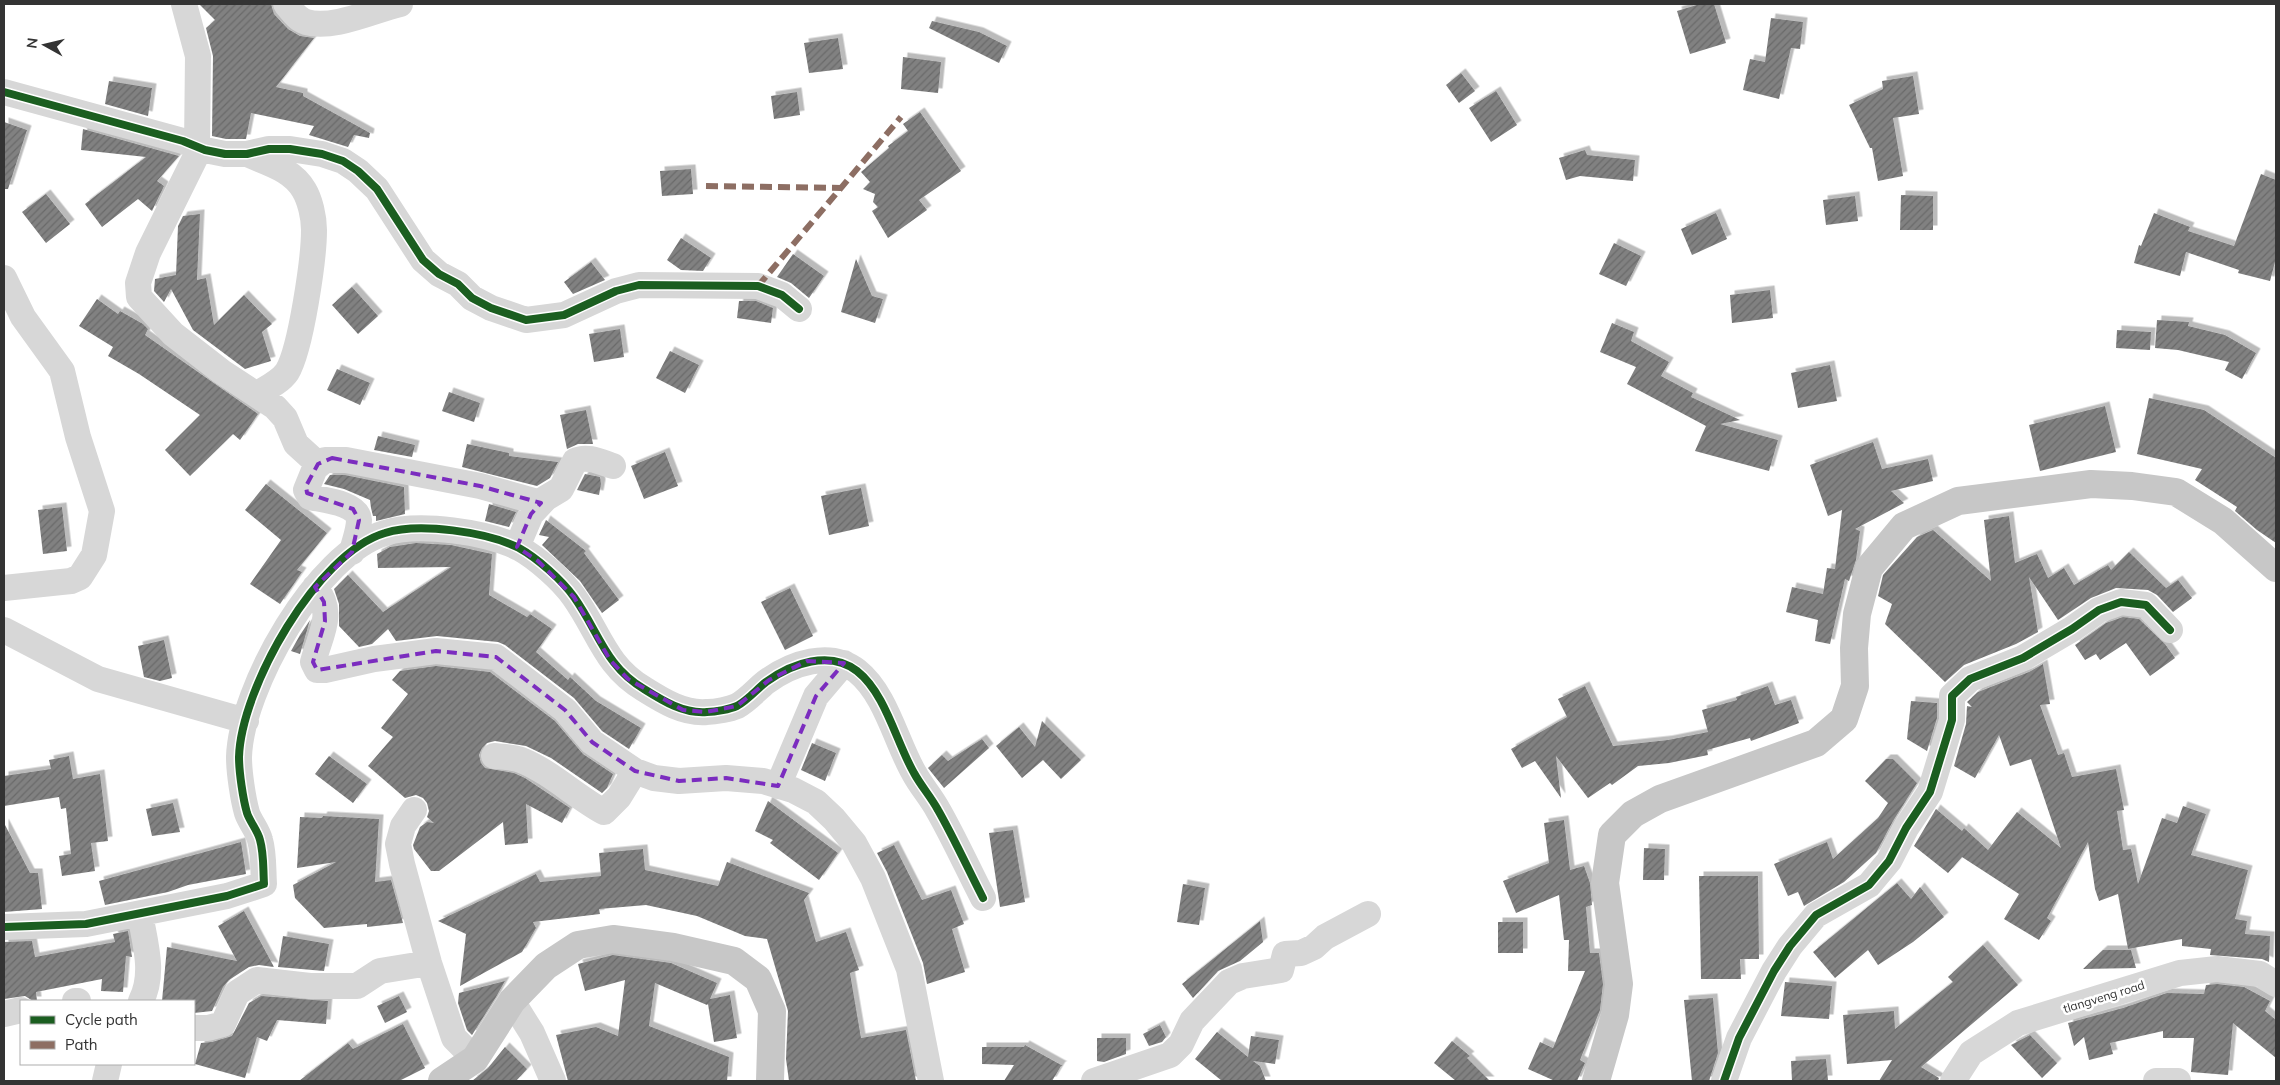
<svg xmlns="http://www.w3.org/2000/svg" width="2280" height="1085" font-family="Mulish,sans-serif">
	<defs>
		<pattern id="building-hatch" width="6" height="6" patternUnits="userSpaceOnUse" patternTransform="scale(1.25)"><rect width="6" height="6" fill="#818181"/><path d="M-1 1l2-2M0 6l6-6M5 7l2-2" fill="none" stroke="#6a6a6a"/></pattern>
		<filter id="shadow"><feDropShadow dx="4.5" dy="-4.5" stdDeviation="0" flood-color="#0004"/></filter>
	</defs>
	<rect width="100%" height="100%" fill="#fff"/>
	<path fill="url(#building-hatch)" filter="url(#shadow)" d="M199,4H271L274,14L288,29L300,36L314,38L276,87L303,93V96L370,133L369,138L354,135L348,147L309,135L314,126L251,113L246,139H226L212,136L213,56L206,28L215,20Z
		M1700,4H1714L1726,43L1690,54L1677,11Z
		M1771,18L1803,22L1800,49L1791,48L1779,99L1743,90L1750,59L1765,62Z
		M932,21L979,32L1007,46L999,63L929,28Z
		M838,38L843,69L809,73L804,43Z
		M903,57L941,62L938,93L901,89Z
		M1461,73L1475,91L1459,103L1446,85Z
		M1913,76L1919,114L1893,118L1903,176L1878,181L1872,148H1870L1849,105L1883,89L1882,81Z
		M109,81L152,88L148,116L105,104Z
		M1496,91L1517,125L1491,142L1469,108Z
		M797,92L800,115L774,119L771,96Z
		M920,112L961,171L919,200L927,210L888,238L872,211L878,207L873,202L875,194L863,189L870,182L861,172L889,148L888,146L908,131L903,124Z
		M4,122L27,130L8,189H4Z
		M83,129L179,156L157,181L164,186L152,211L138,199L102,227L85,204L146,157L81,150Z
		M1585,150L1587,155L1635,160L1633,181L1580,176L1566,180L1559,158Z
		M691,169L693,194L662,196L660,171Z
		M2261,174L2276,180V258L2270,281L2238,273L2239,270L2186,252L2180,276L2134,263L2139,245L2141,246L2154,213L2190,227L2188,231L2234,246Z
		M46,194L70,224L46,243L22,212Z
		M1901,195L1933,196V230H1900Z
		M1855,196L1858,221L1826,225L1823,200Z
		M1716,213L1727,239L1692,255L1681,229Z
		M200,214L197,280L206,278L214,325L244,295L272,324L262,332L271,361L245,369L193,330L171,289L164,302L154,291L155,279L176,275L178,226L183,216Z
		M681,238L711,258L703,271L681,270L667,260Z
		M1614,243L1641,256L1626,286L1599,274Z
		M793,254L824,276L809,298L791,283L777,277Z
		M856,259L872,296L883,299L875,323L841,312Z
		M591,262L605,280L573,294L564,282Z
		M352,287L378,316L358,334L332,305Z
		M1770,290L1773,318L1732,323L1730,295Z
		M97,299L118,314L120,311L143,324L148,329L145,335L258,414L240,440L233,434L190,476L165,450L200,415L139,374L108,356L113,347L79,326Z
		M739,301H756L773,308L771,323L737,318Z
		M2157,320L2189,322L2188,326L2225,335L2256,353L2242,379L2225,370L2229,362L2178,350L2155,348Z
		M1612,323L1634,332L1631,341L1669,362L1661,376L1693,393L1691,397L1740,420L1720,424L1778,440L1769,471L1695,451L1706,426L1627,384L1636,367L1600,352Z
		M620,329L624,357L594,362L589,334Z
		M2117,330L2151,332L2150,350L2116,348Z
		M670,351L699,365L685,393L656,378Z
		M1830,365L1837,401L1798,408L1791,373Z
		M337,369L370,383L360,405L327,390Z
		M449,392L480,403L474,422L442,411Z
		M2149,398L2204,410L2276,458V543L2257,530L2235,511L2237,507L2195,480L2202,469L2137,454Z
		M2105,406L2116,452L2040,471L2029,425Z
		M586,410L593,444H578L567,449L560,415Z
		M378,436L415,445L412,457L374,450Z
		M1873,442L1882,469L1928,459L1933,481L1891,491L1904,503L1855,529L1860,531L1856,560L1849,581L1845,579L1830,644L1815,641L1818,620L1786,612L1792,587L1823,594L1827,568L1835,569L1842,510L1828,516L1810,465Z
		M467,444L509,453V456L558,462L550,478L537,486L462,467Z
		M665,452L678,486L644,499L631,466Z
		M585,474L600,477L601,484L599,495L577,490Z
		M330,475H345L404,487L405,514L376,521V516H373L371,508L370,500L344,489L324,484Z
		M266,484L327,533L297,570L302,572L280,604L250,584L281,540L245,510Z
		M861,488L869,526L829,535L821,496Z
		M489,504L516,512L509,527L485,521Z
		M62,507L67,551L43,554L38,510Z
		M2009,516L2015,563L2037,554L2048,578L2064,568L2074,585L2108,565L2111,570L2129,552L2166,588L2178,580L2192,598L2173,612L2157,595L2148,590L2116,588L2091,598L2058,620L2029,577L2038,632L2016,644L1964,665L1945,682L1885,624L1892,604L1878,596L1883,575L1917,537L1933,530L1991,581L1984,520Z
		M546,520L586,551L584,553L619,600L602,613L580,581L542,545L549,537L539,535Z
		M416,543L451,545L492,554L489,595L527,617L530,614L552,629L536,652L568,680L570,677L596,701L641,728L629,749L602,731L574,698L505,645L498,642L437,636L396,641L388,629L372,644L359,647L339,626V604L334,589L348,575L383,612L451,567L378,568L377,554L390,547Z
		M790,588L813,636L785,650L761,602Z
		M2123,617L2139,619L2165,644L2175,658L2150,676L2126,643L2100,660L2096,654L2085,660L2075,645L2106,623Z
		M310,620L300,654L291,651L300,635Z
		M164,640L172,678L160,681L144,677L138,646Z
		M2043,664L2050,704L2040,705L2058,755L2064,753L2072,777L2116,769L2124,810L2117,811L2123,850L2131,849L2138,884L2162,818L2177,823L2183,806L2206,814L2191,855L2248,870L2235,919L2247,921L2245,934L2270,936L2269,962L2262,959L2210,955L2211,949L2182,946V939L2128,949L2118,894L2099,901L2095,889L2088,842L2047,918L2051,921L2039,940L2004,919L2019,894L1962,857L1948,873L1914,846L1936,809L1962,831L1964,828L1988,850L2017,812L2061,848L2031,759L2010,766L1999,735L1975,778L1954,766L1966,724L1967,706L1972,707L1967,702L1978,692L2029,672Z
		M436,666L490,672L555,721L583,754L613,774L607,788L602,793L551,758L526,746L495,741L487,743L482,748L479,755L481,763L485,768L514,773L525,778L570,808L562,823L526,804L528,843L505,845L503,822L439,871H431L414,849L413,845L420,827L427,822L434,823L427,817L429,811L427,803L423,798L416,795L405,798L368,766L393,737L381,728L408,694L392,680L400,671Z
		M1585,686L1613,746L1668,740L1708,732L1702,710L1737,700L1736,697L1768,686L1775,705L1791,700L1799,723L1751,741L1750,738L1707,750L1708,755L1669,763L1638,766L1612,785L1610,783L1588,798L1556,756L1561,798L1535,761L1522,768L1511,749L1567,717L1558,699Z
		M1911,701L1937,703V718L1927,751L1907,739Z
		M1042,721L1081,760L1061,779L1043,760L1022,778L996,746L1019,727L1035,747Z
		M982,739L989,748L944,788L928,768L942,755L948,761Z
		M812,743L836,753L825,781L801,770Z
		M69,756L73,779L100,774L108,841L91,843L95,871L62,876L59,856L71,854L66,808L61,809L59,797L4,806V776L51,769L49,760Z
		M329,756L367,784L353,803L315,774Z
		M1886,759H1893L1917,783L1893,821L1876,853L1844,882L1804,906L1798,892L1788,896L1774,864L1827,842L1833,859L1878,818L1888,803L1865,781Z
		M768,801L838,853L819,880L770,843L773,840L755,831Z
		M173,803L180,832L152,836L146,809Z
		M323,816L379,819L375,882L391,880L403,923L367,927V924L324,928L295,898L293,885L336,862L297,868L300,817L322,818Z
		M1564,820L1570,870L1584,866L1590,883L1592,905L1586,907L1590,953H1599L1603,984L1600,1010L1580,1060L1585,1063L1577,1081H1555L1528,1069L1540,1042L1553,1048L1585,971H1568L1569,940H1564L1559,895L1516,913L1503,881L1549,863L1544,823Z
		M4,823L30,873H38L42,909L4,912Z
		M1013,830L1025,902L1000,907L989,833Z
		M241,842L246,874L188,885L168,892L105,905L99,881Z
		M894,845L922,900L951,890L964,924L952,929L965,972L927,984L923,963L887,872L877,853Z
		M1644,848L1665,849L1664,880H1643Z
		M643,849L645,870L718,886L727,862L809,893L804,900L816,942L846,932L859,970L850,973L861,1038L906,1030L916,1081H789L786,1059L788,1011L767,939L745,936L697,916L646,905L599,909L600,914L533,922L536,928L522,952L460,986L466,934L438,921L536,874L540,882L601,876L599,853Z
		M1699,876H1758L1759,959H1740L1741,979H1701Z
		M1897,883L1911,899L1920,887L1944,917L1913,942L1878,965L1868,950L1835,978L1813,952Z
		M1183,884L1205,888L1199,925L1177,922Z
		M244,911L274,967L259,965L249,967L229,980L223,987L212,1011L194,1013V1001H162L167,947L237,961L218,926Z
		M1260,921L1263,942L1240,961L1218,971L1193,998L1182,984Z
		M1498,922H1523V953H1498Z
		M128,931L132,957L126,956L123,992L101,991L102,979L36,992L37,1001H33L25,996L4,999V942L32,941L35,957L115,942L113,934Z
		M283,936L329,944L324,971L278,967Z
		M1983,945L2018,985L1921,1067L1939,1078L1938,1081H1879L1892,1060L1847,1064L1843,1015L1894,1011L1895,1029L1953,982L1948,977Z
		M2103,950H2131L2136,968L2083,969Z
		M613,955L671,963L717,983L710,999L730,995L737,1038L714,1042L708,1004L707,1005L655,983L649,1026L729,1057L727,1081H568L556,1035L596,1027L618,1036L625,980L585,991L578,964Z
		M505,981L496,997L472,1035L467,1030L458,1003L459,993Z
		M1785,982L1832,986L1829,1019L1781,1016Z
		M2217,984L2244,987L2270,1001L2265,1011L2276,1020V1058L2233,1023L2228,1075L2191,1072L2194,1038H2163V1031L2110,1043L2113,1054L2089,1060L2084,1037L2074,1046L2068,1023L2123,1008L2167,993L2204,994L2206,985Z
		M261,996L328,1001L326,1024L277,1020L267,1041L257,1037L245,1078L195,1064L201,1043L212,1042L232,1036L249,1003Z
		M399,996L407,1012L385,1023L377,1006Z
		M1713,998L1718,1053L1709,1081H1692L1684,1000Z
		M403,1024L425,1068L399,1081H299L348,1043L353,1049Z
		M1160,1025L1166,1037L1162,1042L1149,1046L1143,1034Z
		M1217,1032L1248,1057L1251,1036L1279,1040L1275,1064L1253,1061L1260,1066L1266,1081H1222L1195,1059Z
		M2030,1035L2057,1063L2042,1078L2011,1045Z
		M1097,1038H1126V1054L1104,1062L1097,1061Z
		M1452,1041L1470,1056L1467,1058L1490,1081H1456L1434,1063Z
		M1025,1045L1063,1066H1061L1052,1081H1004L1014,1065L982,1064V1047H1024Z
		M505,1047L527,1069L516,1081H472L488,1068Z
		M1826,1059L1828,1080L1792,1081L1791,1061Z"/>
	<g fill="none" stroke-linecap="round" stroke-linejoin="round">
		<path stroke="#d7d7d7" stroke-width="26" d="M184,4L198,56L197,147
			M286,4C292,11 297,19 306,22C333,30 374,10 400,4
			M4,92L183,141L205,150L225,154H247L269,149H290L322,154L343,161L358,171L377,189L423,260L439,274L458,284L472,298L491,308L526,320L564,315L616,291L639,285L758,286L782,295L799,309
			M200,148L148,253L138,283L139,297L173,334L222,372L275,407L285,418L296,444L318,464
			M247,154C267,163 292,169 304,190C310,200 314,217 314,230C314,258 301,349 287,372C280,382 267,388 257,394
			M4,278L23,317L62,371L78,437L102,511L94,555L80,577L71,581L4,588
			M517,547L531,514L546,498L561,489L575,461C587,455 601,462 613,466
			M352,552C354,542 359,531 359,520C358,503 323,500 310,497L306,490L315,468L325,460H346L480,486L541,503
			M315,587C336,613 320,635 313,662L317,670H325L374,659L436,651L496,657L565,710L592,742L635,771L654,778L679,781L726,778L763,781L793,790L816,802L834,819L854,843L873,878L909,969L931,1081
			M4,630L98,679L246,721
			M494,756C503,757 513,757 521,760C551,772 576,797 604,812L619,797L635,771
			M778,786L816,696L844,663
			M414,810L403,826L398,844L402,864L429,963L454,1038L475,1059
			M140,914C145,943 155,974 141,1001
			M4,927L86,924L227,896L264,884C263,869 264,854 260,840C258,831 250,822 247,813C243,799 239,772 239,757C241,688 317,553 385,533C419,522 487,532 519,548C537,558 562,580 574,597C599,632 605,666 644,689C663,701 684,714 707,712C716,712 730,709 737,706C748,700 757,689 766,682C792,663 830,650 857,671C886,694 896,742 914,773C921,786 931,797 938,810C954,838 968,869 983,898
			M75,1001H78
			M512,1001L532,1033L553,1081
			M4,1014L21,1010
			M194,1028H208L223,1024L237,993L257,980L310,986H357L380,971L429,963
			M105,1081L109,1064
			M1094,1081L1170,1055L1181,1044L1192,1021L1229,982L1243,976L1281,970L1285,954L1301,953L1314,947L1325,937L1368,914
			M1724,1081L1739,1038L1774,971L1790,946L1816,915L1869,885L1889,861L1906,828L1930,792L1952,720V696L1970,679L2023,658L2072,629L2099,610L2121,602L2146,605L2170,630
			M1953,1081L1971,1053L2018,1023L2180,973L2217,969L2260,974L2276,984
			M2156,1081H2178"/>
		<path stroke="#c7c7c7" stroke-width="28" d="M442,1081L475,1059L512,1001L546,966L578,945L613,939L673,947L734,961L758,979L772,1011L770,1081
			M1596,1081L1615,1015L1619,984L1605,883L1612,835L1633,814L1660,799L1816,743L1844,719L1855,686L1854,648L1857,614L1869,568L1904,526L1958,501L2091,484L2132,486L2176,492L2223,521L2276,568"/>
		<path stroke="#8d6e63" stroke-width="6" stroke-dasharray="12 6" stroke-linecap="butt" d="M706,186L841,188
			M758,286L901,117"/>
		<g stroke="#fff" stroke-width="11">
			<path id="cycleway" d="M4,92L183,141L205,150L225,154H247L269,149H290L322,154L343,161L358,171L377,189L423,260L439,274L458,284L472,298L491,308L526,320L564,315L616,291L639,285L758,286L782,295L799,309
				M4,927L86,924L227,896L264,884C263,869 264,854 260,840C258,831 250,822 247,813C243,799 239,772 239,757C241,688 317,553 385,533C419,522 487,532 519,548C537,558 562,580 574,597C599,632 605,666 644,689C663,701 684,714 707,712C716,712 730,709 737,706C748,700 757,689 766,682C792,663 830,650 857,671C886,694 896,742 914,773C921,786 931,797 938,810C954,838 968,869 983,898
				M1724,1081L1739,1038L1774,971L1790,946L1816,915L1869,885L1889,861L1906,828L1930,792L1952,720V696L1970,679L2023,658L2072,629L2099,610L2121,602L2146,605L2170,630"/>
		</g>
		<use href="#cycleway" stroke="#1b5e20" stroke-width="8"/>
	</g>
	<path fill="none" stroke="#7b2cbf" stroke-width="4" stroke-dasharray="10 6" stroke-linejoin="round" d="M332,458L480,486L541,503L531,514L517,547L538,561L574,597L610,660L628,679L683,710L706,712L737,706L769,680L807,661L844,663L816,696L778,786L726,778L679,781L635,771L592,742L565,710L496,657L436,651L317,670L313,662L325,621L324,602L315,587L352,552L359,520L353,509L307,493L306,486L318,464Z"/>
	<g text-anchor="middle" stroke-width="5" stroke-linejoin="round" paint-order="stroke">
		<g font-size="12" fill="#333" stroke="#fff">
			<text transform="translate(2104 997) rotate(-17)" y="4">tlangveng road</text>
		</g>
	</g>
	<rect width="2280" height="1085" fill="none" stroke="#333333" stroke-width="10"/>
	<rect x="20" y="1000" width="175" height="65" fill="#ffffff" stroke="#adadad"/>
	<rect x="30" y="1016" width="25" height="8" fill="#1b5e20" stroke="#adadad"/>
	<text x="65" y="1025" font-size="15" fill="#333333">Cycle path</text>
	<rect x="30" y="1041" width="25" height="8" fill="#8d6e63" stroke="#adadad"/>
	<text x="65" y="1050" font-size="15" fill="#333333">Path</text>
	<g transform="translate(45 45) rotate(278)" stroke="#ffffff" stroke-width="4" paint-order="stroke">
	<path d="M0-4L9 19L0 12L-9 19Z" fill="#333333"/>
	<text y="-8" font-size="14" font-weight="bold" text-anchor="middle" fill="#333333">N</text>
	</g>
</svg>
